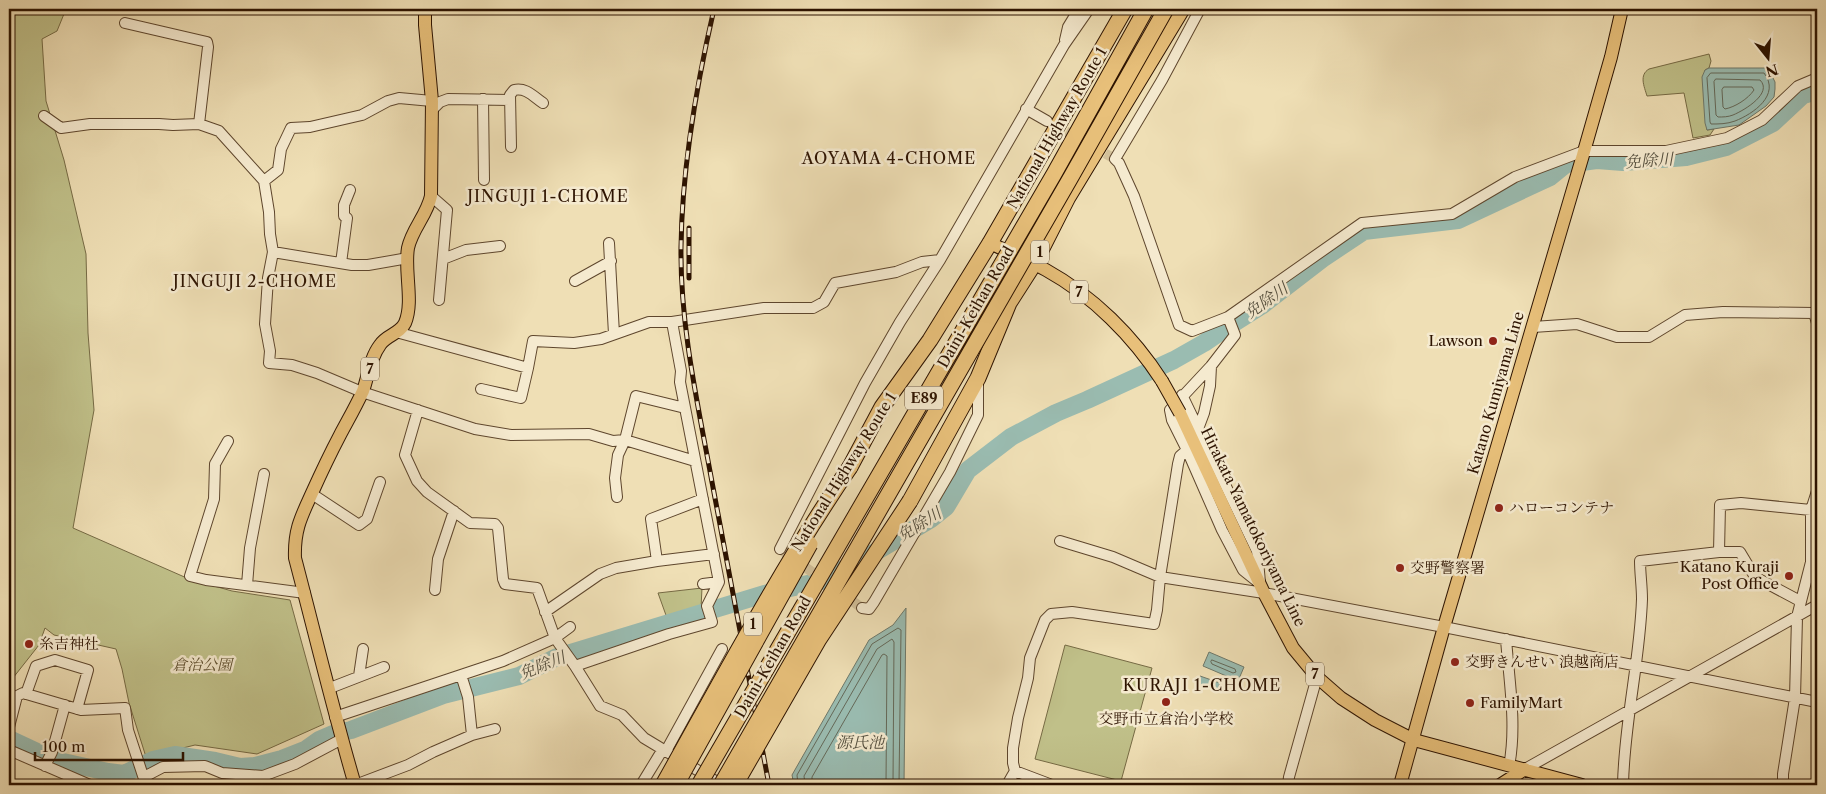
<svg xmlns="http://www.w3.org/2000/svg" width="1826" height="794" font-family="'Libre Caslon Text','Noto Serif JP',serif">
	<rect width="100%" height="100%" fill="#efdfb5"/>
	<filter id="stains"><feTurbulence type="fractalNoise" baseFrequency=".004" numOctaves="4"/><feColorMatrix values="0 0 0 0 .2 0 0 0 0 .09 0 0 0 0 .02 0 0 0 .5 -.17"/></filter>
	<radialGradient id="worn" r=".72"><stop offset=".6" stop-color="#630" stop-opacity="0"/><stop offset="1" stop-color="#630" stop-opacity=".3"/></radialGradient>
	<path fill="#c0c089" stroke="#766a44" d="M9,9H66L57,31L42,39L46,101L64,160L86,254L88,333L94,410L73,528L189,579L232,591L290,600L324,724L257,754L195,745L146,757L129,703L122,669L116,649L54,635L45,628L39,645L9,683Z
		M1709,54L1711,61L1709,68L1705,70L1707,130L1714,129L1710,135L1693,138L1684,93L1647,96C1644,86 1639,75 1649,69Z
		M702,588L701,608L667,618L658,593Z
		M1065,645L1152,668L1121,781L1035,759Z"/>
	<path fill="#9abcb1" stroke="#6e786a" d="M1709,68H1768L1775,82V89L1774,97L1766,106L1739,125L1707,130L1705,123L1702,77L1705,70Z
		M906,608L904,785H794L792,775L869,640L893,625Z
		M1209,652L1244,667L1238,681L1203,666Z
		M1200,676L1220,683L1217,691L1197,683Z"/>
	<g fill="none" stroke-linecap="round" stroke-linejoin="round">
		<path stroke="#646858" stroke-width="1" d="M1711,73H1764C1781,95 1753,114 1735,121C1727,124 1719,124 1711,124L1710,122L1707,78Z
			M1716,79L1760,80C1773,93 1745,110 1733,115C1728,117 1723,117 1718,117L1716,115L1714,82Z
			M1724,87H1752L1754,90C1748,99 1735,107 1725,109L1723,107L1722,90Z
			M1212,660L1235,669L1236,672L1233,673L1212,664L1211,662Z
			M798,785L797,775L872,644L898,628L901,630L899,785
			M805,785L804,776L877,649L892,639L894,642L893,785
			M812,785V777L882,655L884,654L887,656L886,785"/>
		<path stroke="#9abcb1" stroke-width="18" d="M9,739L54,760L108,772L124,774L153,760L175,755L215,761L240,767L255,766L282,759L305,750L319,740L333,734L351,730L443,695L519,676L557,657L768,593L821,581L872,554L931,519L946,507L968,470L1011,437L1056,413L1087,400L1174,360L1204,343L1223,330L1261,306L1322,259L1364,231L1458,220L1550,177L1566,164L1597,160L1623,162L1686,157L1726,147L1773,123L1803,95L1817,91"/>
		<path stroke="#d2c09a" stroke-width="10" stroke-dasharray="10 5" stroke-linecap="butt" d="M1053,124L1115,159
			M780,549L862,608"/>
		<g stroke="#5e462d" stroke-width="12">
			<path id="minor" d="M1200,9L1162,80L1115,159L1119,163L1134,196L1179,325L1192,331L1228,317L1362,223L1452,214L1515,177L1584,151H1666L1727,138L1762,120L1798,86L1817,78
				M125,23L207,42L208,47L199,124
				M1065,40L1068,27L1079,9
				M483,99L484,180
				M1026,109L1047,121
				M432,110L440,102L448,99L510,100
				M44,116L61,128L90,124H159L173,125L199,124L219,131L264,181L269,212L270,234L273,252L268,278L265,324L270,351L269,363L292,365L317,373L362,392L475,429L511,435L589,434L613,441L625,440L695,461
				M511,147L510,95L514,90C526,87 534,97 543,103
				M264,181L278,170L281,149L291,128L310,127L362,115L388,101L399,98L432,101
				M431,196L447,210L439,300
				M609,243L614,334
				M273,252L352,265H368L408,258
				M443,259L466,250L500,246
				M341,263L347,218L344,216V205L350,190
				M575,281L611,261
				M1533,327L1577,324L1617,337H1649L1685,315L1723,312L1814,313L1817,323
				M396,332L528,368L533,341L574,343L601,339L649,322H672L764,308H813L824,302L835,283L896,272L922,262L940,260
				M1211,366L1170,410L1172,420L1187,450L1222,530L1243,570L1258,582
				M481,389L521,398L528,368
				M1182,395L1257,551L1260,582
				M418,410L405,455L417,481L427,492L470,523L495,524L498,528L503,579L505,584L537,588L555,638L575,666L669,634L712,622L707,606L719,582L680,382L681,371L672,322
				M1198,429L1204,413L1210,386L1211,366L1235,335L1228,317
				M228,441L215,464L214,499L190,576L206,580L305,593
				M312,494L359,525L367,519L380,482
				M617,497L615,478L618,455L625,440L636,396L685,408
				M1060,541L1113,557L1160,577L1264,593L1444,627L1817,702
				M780,549L865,383L900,322L940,260L1064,45L1089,9
				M1719,552H1740L1755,577L1800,601
				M657,561L651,519L703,499
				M703,584L719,582
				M247,585L250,548L264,474
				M435,590L438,559L454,511
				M862,608L869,609L874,602L950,472L978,415V380
				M545,612L600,574L616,568L657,561L714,554
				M1506,639C1509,680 1517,726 1509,766
				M575,666L600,706L622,715L644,738L722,785
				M461,675L468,697L472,735
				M359,676L363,649
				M330,688L384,667
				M26,694L36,666L55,660L88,670L77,709
				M335,717L503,661L555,638L570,627
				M9,727L17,696L23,693L81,710L125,708L128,730L146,785
				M9,750L90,785
				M666,751L722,649
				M45,766L52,752L65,705
				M1525,769L1817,605
				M144,777L163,767L205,766L222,773L263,776L295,764L342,739
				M355,785L408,765L433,752L472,735L495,729
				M641,785L663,749
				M1007,785L1015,771
				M1052,785L1015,771L1013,763V748L1018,718L1028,678L1030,658L1045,620L1051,614L1072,612L1154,624L1157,610L1160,577L1178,464L1180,456L1187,450
				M1288,785L1289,777L1317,677
				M1623,785C1624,723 1640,661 1642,599C1642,586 1640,573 1640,561L1719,552L1720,505L1741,503L1811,510
				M1783,785V774L1795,698L1797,617L1811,562V510L1817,491"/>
		</g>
		<g stroke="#2d1300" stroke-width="14">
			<path id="major" d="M990,243C1008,252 1028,260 1046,270C1093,296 1133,336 1162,381
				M1180,413L1264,593L1293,648L1317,677L1341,698L1375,720L1414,740L1582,785
				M355,785C333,710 315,634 295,558C294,530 301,517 312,493C321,473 330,454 340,435C348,420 356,406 363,391C368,377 370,358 380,345C386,335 400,334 405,323C414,302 404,271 408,248C412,229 427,215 431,196L432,101L425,25V9
				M1400,785L1444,627L1583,155L1611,57L1622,9
				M1500,785L1525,769"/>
		</g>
		<g stroke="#2d1300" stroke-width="17">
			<path id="highway" d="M850,467L882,407L930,340L990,243L1125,9
				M910,501L978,378L1009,303L1034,264L1068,197L1182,9"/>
		</g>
		<use href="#minor" stroke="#f5eacf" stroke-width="10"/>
		<use href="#major" stroke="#e8c07a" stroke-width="12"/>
		<use href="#highway" stroke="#e8c07a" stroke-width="15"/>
		<g stroke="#2d1300" stroke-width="5">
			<path id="rail" d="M714,9C696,87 682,167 681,247C680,326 698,405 712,482C731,583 750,684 769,785
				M689,228V278"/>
		</g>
		<use href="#rail" stroke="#f5eacf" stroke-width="3" stroke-dasharray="9" stroke-linecap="butt"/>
		<g stroke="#2d1300" stroke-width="14" stroke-linecap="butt">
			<path id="major-bridge" d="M1162,381L1180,413"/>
		</g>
		<g stroke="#2d1300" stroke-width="17" stroke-linecap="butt">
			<path id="highway-bridge" d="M663,785C723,678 781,568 850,467
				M676,785L810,544
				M699,785L1054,174L1146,9
				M721,785L1071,177L1166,9
				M735,785L819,639L910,501"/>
		</g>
		<use href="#major-bridge" stroke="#e8c07a" stroke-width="12"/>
		<use href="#highway-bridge" stroke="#e8c07a" stroke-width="15"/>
	</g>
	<g fill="#8f2418" stroke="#f5eacf" stroke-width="2">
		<circle cx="1493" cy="341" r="5"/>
		<circle cx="1499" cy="508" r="5"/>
		<circle cx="1400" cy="568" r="5"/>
		<circle cx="1789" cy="576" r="5"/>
		<circle cx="29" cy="644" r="5"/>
		<circle cx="1455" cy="662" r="5"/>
		<circle cx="1166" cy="702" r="5"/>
		<circle cx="1470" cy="703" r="5"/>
	</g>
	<g text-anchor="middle" stroke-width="5" stroke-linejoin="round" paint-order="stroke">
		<g fill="#f5eacf" stroke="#69543e" stroke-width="1">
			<rect x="1031" y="240.5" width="18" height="23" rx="4"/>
			<rect x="1070" y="280.5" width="18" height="23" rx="4"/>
			<rect x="361" y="357.5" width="18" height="23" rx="4"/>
			<rect x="905" y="386.5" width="38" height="23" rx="4"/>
			<rect x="744" y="612.5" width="18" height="23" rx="4"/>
			<rect x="1306" y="662.5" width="18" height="23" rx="4"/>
		</g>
		<g font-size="14" font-weight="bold" fill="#2d1300">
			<text x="1040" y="257">1</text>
			<text x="1079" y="297">7</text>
			<text x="370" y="374">7</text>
			<text x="924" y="403">E89</text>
			<text x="753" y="629">1</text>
			<text x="1315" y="679">7</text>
		</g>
		<g font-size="15" fill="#2d1300" stroke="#f5eacf">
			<text transform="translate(1057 128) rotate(-60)" y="5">National Highway Route 1</text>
			<text transform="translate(976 307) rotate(-60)" y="5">Daini-Keihan Road</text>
			<text transform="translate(1496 393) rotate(-74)" y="5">Katano Kumiyama Line</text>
			<text transform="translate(844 472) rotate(-58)" y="5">National Highway Route 1</text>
			<text transform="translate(1253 527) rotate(64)" y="5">Hirakata Yamatokoriyama Line</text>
			<text transform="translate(773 657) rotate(-60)" y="5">Daini-Keihan Road</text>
		</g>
		<g font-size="15" fill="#2d1300" stroke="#f5eacf" text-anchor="start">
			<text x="1483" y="346" text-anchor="end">Lawson</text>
			<text x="1509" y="513">ハローコンテナ</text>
			<text x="1779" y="572" text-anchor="end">Katano Kuraji<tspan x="1779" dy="17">Post Office</tspan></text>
			<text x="1410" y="573">交野警察署</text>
			<text x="39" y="649">糸吉神社</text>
			<text x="1465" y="667">交野きんせい 浪越商店</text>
			<text x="1480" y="708">FamilyMart</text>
			<text x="1166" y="724" text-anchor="middle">交野市立倉治小学校</text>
		</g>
		<g font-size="15" font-style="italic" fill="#605030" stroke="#f5eacf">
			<text x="202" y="670">倉治公園</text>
		</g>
		<g font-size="16" letter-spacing="1" fill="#2d1300" stroke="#f5eacf">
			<text x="889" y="164">AOYAMA 4-CHOME</text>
			<text x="548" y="202">JINGUJI 1-CHOME</text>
			<text x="255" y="287">JINGUJI 2-CHOME</text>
			<text x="1202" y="691">KURAJI 1-CHOME</text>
		</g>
		<g font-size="16" font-style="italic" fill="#534e3e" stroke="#f5eacf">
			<text transform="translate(1649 160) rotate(-4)" y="6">免除川</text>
			<text transform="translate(1266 300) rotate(-35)" y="6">免除川</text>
			<text transform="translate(919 524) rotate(-32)" y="6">免除川</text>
			<text transform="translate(542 665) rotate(-22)" y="6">免除川</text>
			<text x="860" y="748">源氏池</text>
		</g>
	</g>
	<rect width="1826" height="794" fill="none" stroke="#efdfb5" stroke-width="30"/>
	<rect x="10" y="10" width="1806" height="774" fill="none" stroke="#2d1300" stroke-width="2.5"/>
	<rect x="15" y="15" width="1796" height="764" fill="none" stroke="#2d1300"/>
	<g transform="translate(1768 58) rotate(163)" stroke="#f5eacf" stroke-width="4" paint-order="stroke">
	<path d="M0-4L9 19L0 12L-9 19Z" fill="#2d1300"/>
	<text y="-8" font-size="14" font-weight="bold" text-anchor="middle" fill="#2d1300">N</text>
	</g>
	<path d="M35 752v8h148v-8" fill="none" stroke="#2d1300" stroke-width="2.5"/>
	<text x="42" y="752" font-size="15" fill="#2d1300" stroke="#f5eacf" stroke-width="4" paint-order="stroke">100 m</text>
	<rect width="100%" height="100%" filter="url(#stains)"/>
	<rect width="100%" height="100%" fill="url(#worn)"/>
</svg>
